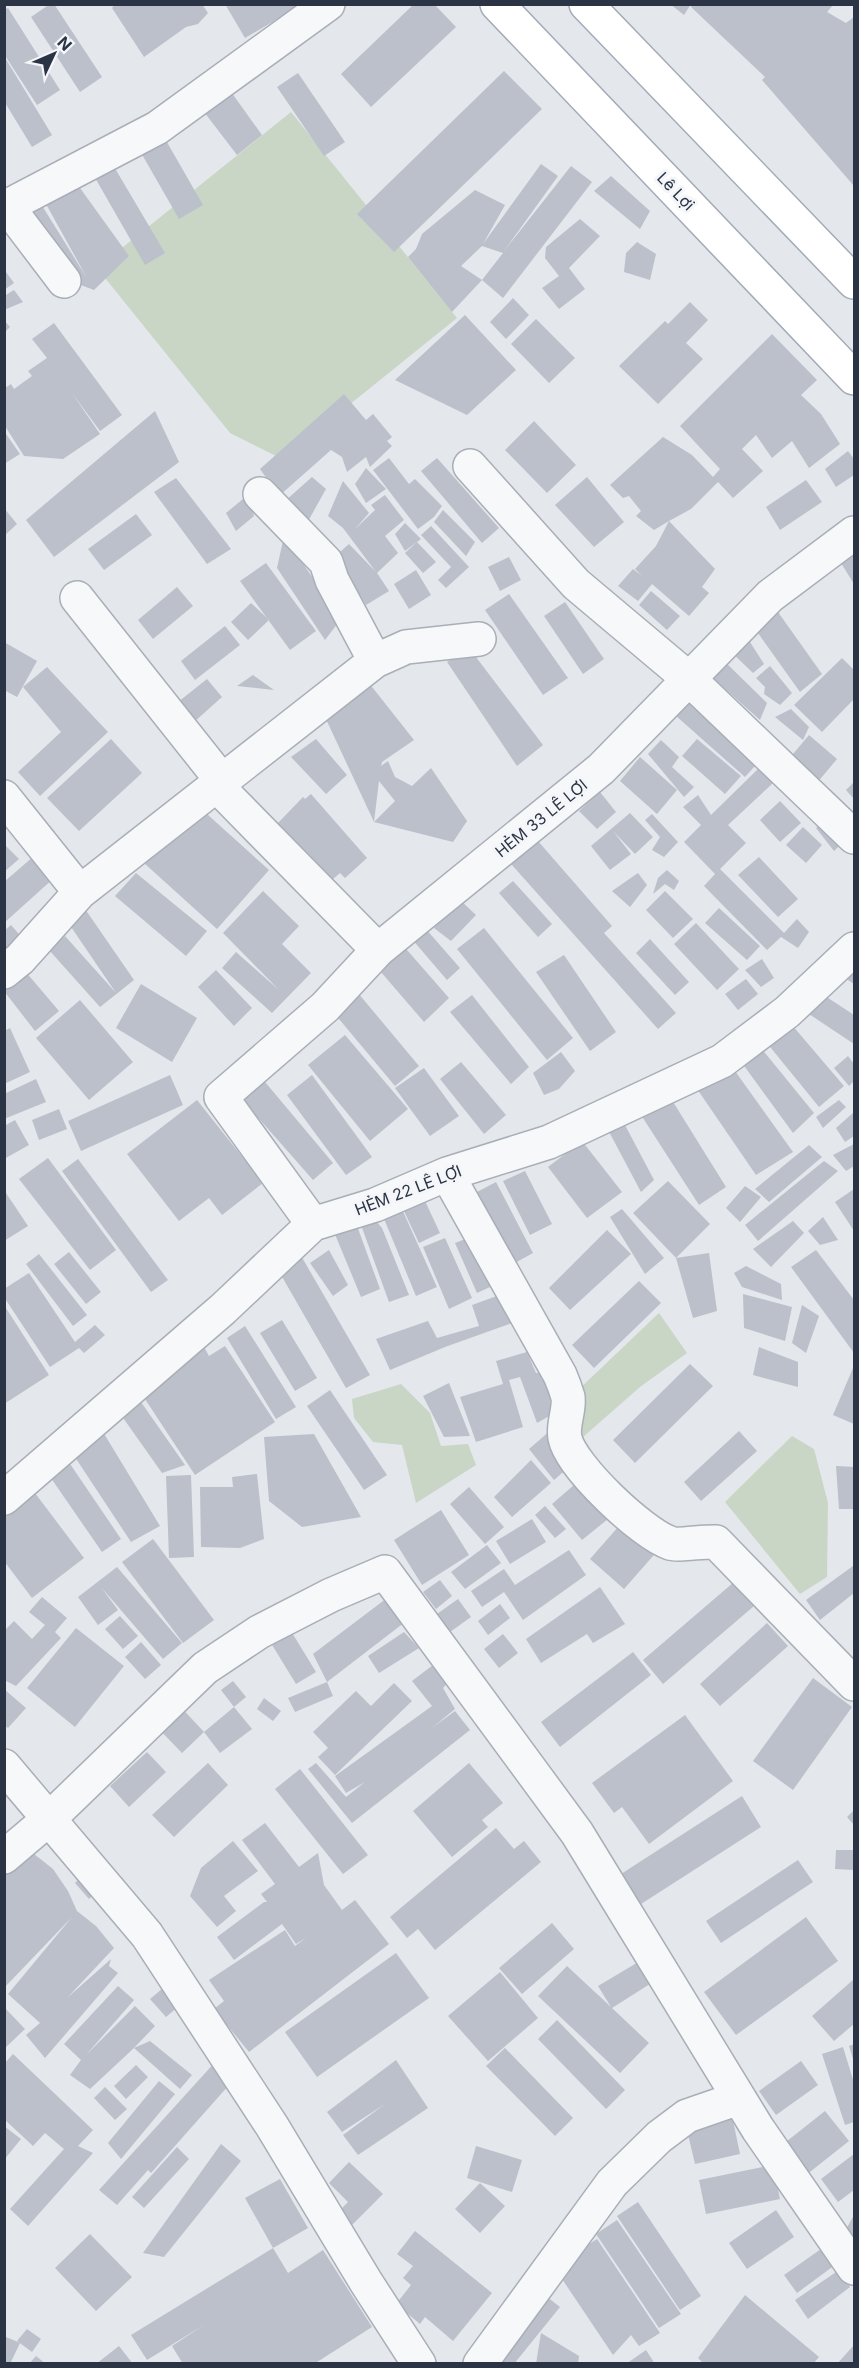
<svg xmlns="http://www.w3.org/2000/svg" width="859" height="2368" font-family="Inter,sans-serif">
	<rect width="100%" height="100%" fill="#e4e7ec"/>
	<path fill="#c9d6c5" d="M291,112L457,318L282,459L230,433L97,268Z
		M659,1313L687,1353L640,1387L583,1437L569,1417L575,1393Z
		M401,1384L430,1413L441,1446L468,1444L476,1465L416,1503L402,1445L373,1442L354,1418L352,1399Z
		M792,1436L814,1449L828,1503L827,1577L800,1594L725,1502Z"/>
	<path fill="#bbc0ca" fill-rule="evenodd" d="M50,4H54L102,77L80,92L31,17Z
		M115,4H202L208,13L198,24L186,27L144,57L112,8Z
		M225,4H303L245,38Z
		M414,4H434L456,27L371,107L341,74Z
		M670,4H691L684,15Z
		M693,4H834L827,12L846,23L854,17V186L762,80L765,77L691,7Z
		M8,8L60,90L37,105L4,54V10Z
		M4,56L52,135L32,147L4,101Z
		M504,71L542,109L394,252L357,214Z
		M298,73L345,142L324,156L277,87Z
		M229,89L262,135L237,155L201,108Z
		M164,137L203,205L179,219L140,151Z
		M541,164L558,176L504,251L571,166L592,182L503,298L482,280L503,253L482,246L461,266L482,280L452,312L408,257L416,249L422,234L475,190L505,205L483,244Z
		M113,165L165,253L145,265L94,176Z
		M70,174L129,256L94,290L78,284L30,206L36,196L87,278L41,195Z
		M611,176L650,211L640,229L594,191Z
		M580,219L600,236L569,268L585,289L559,309L542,288L559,276L545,258L546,247Z
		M637,242L656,254L650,280L624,272L626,253Z
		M6,272L14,283L4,290V273Z
		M14,290L23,302L4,310V296Z
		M513,298L529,315L506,339L490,322Z
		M690,302L708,320L686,343L703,359L658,404L619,366L665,321L668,324Z
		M465,315L516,370L467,415L395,380Z
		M536,319L575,358L549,383L511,344Z
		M4,320L10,327L4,333Z
		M54,323L122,415L100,431L72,393L100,434L63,459L24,456L5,426V388L11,384L14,389L32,376L28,371L47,358L32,339Z
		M772,334L817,380L801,395L821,414L840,444L809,468L792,441L772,458L756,435L742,449L763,471L733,498L718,482L691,509L669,521L715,569L702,587L709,593L689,616L652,584L638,601L618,586L633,569L642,576L635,569L656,546L669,521L654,530L636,516L641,511L629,496L623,498L610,485L663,437L692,455L713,477L720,469L680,426Z
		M344,394L366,420L373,414L392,437L387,441L392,446L370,467L366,457L347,472L342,457L331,450L279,496L260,469Z
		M155,411L179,462L54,557L26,520Z
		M534,421L576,465L547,493L505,450Z
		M4,431L20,454L4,464Z
		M848,451L854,459V475L836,487L825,469Z
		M389,458L409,484L415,479L442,506L434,517L418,529L373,470Z
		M437,458L499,528L482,543L421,471Z
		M366,468L386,489L366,503L355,484Z
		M312,477L326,489L307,523L285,501Z
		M587,477L624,522L594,547L555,505Z
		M176,478L231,549L207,564L154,492Z
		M806,480L822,502L780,530L766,507Z
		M343,481L369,513L355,529L375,510L371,505L385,495L404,520L385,536L398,553L377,573L389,591L366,605L351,580L333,558L349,544L376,572L343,528L328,516Z
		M249,494L254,516L236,531L226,513Z
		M4,508L17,524L4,536Z
		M443,510L475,542L466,556L434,522Z
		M136,514L152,535L104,570L88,549Z
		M405,523L421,539L405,551L395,534Z
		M431,526L469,567L446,588L438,580L451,567L421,535Z
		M284,536L341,619L325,640L277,568Z
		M417,542L436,562L423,573L405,553Z
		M854,549V584L841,563Z
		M509,557L521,580L500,591L488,567Z
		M266,563L316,631L290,650L240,581Z
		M416,570L431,595L409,609L394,584Z
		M177,587L193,606L153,639L138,620Z
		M651,591L680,616L667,630L639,605Z
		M509,594L568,678L543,695L485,610Z
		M565,602L604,659L583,674L544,616Z
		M251,603L269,620L248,640L231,622Z
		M773,605L822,674L800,692L748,619Z
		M225,626L240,645L195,680L181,661Z
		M741,628L764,664L753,673L725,646Z
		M4,642L37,661L17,697L4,690Z
		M469,648L543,745L517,766L447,662Z
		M720,657L767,703L760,720L705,671Z
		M842,658L854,670V699L822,732L794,705Z
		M770,666L792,693L780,705L764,694L765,687L756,678Z
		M47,667L108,732L40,796L18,772L61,732L23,687Z
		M253,675L274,690L237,686Z
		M365,678L414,740L382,762L381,766L388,761L395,777L412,786L431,768L467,821L453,842L374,822L325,717ZM379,781L395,801L374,822Z
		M207,679L222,697L184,731L168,710Z
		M686,688L763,757L745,777L667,708Z
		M791,709L809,727L803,740L775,717Z
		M809,735L837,759L811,790L783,766Z
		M111,739L142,773L79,831L47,798Z
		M316,739L347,775L326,794L291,757Z
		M697,739L741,776L725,794L682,756Z
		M661,740L679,757L672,767L694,787L684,797L648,754Z
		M640,757L677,790L657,814L620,781Z
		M758,769L773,783L728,825L746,843L720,869L784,933L797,919L809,932L798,948L781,937L767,950L704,886L715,874L684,842L701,825L683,807L698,795L711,815Z
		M854,782V799L846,790Z
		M600,792L616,812L597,829L579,811Z
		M311,794L367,858L345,878L340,873L333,879L278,823L303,797L305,799Z
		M780,801L801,823L780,842L760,820Z
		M197,805L269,870L217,929L144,863Z
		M630,813L653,837L635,854L613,831L631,854L610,870L591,846Z
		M652,814L678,842L664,857L652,850L660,837L645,820Z
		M831,815L849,837L834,851L816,828Z
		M803,827L822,845L806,863L786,845Z
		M531,833L612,926L604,933L676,1013L658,1029L504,856Z
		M4,844L19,859L4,872Z
		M34,856L54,878L4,923V882Z
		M759,857L798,899L778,917L738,875Z
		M667,870L679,881L674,890L665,884L653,894L658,878Z
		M136,873L207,931L186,956L115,896Z
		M638,873L647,885L630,907L612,891Z
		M513,881L552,924L538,937L499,893Z
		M263,891L299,926L282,944L311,973L272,1013L222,968L236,952L279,990L223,933Z
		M665,891L693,919L673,938L646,910Z
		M460,900L476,915L451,941L434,928Z
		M83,906L134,980L100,1007L49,950L65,936L116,993L65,918Z
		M719,908L760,946L747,960L705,923Z
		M696,923L739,969L717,990L674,944Z
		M11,925L25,941L4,959V931Z
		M425,928L460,968L447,980L411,938Z
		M484,928L573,1038L547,1060L457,949Z
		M650,939L689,982L675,995L636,953Z
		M400,942L449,998L424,1022L374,964Z
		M564,955L616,1032L590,1051L536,972Z
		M762,959L774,978L761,987L745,970Z
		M854,968V984L845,978Z
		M216,970L252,1008L234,1026L198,987Z
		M25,971L59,1011L35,1031L4,991V983Z
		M746,979L758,994L738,1010L725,994Z
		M141,984L197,1018L172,1062L116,1028Z
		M353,987L419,1066L395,1086L329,1007Z
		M819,992L854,1015V1044L806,1012Z
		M472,995L529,1067L511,1084L450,1012Z
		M80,1000L133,1062L89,1100L36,1038Z
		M786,1018L844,1086L819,1107L762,1037Z
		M10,1028L30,1072L4,1084V1031Z
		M345,1035L408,1109L370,1141L308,1065Z
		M761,1048L814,1113L793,1133L742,1063Z
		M561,1052L575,1071L559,1089L544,1095L533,1073Z
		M848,1056L854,1064V1081L849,1086L834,1068Z
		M461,1062L506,1115L484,1134L440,1079Z
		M730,1064L793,1152L756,1175L695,1086Z
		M424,1068L459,1116L430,1136L395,1088Z
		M255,1070L333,1163L313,1180L233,1089Z
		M170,1075L183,1105L81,1151L68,1121Z
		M312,1075L372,1157L346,1175L287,1095Z
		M36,1079L46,1102L4,1119V1094Z
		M670,1097L726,1187L699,1205L641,1115Z
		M197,1100L263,1183L222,1215L209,1198L179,1221L127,1154Z
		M839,1100L846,1107L823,1128L816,1117Z
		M59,1109L67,1129L39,1140L32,1120Z
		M854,1112V1136L845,1142L836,1128Z
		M15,1120L29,1145L4,1159V1126Z
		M625,1125L654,1180L641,1192L606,1126Z
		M582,1141L622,1192L587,1218L548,1167Z
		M854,1144V1166L846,1171L833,1155Z
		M809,1145L822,1157L769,1202L755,1189Z
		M48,1158L116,1250L90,1270L19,1179Z
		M78,1159L168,1280L151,1292L62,1171Z
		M824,1161L838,1171L758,1241L745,1225Z
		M525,1171L552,1224L530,1235L503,1181Z
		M668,1181L710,1224L676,1258L709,1253L717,1311L693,1318L676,1258L633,1213Z
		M496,1182L533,1253L513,1264L477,1192Z
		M745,1186L761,1197L740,1222L726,1208Z
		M854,1189V1231L835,1202Z
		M4,1190L28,1226L4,1241Z
		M425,1201L440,1233L419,1243L404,1211Z
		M401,1207L437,1287L416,1296L382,1214Z
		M622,1209L664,1258L645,1274L610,1217Z
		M823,1217L838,1240L820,1245L808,1231Z
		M375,1220L382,1228L409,1295L389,1302L361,1225Z
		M793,1221L804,1233L771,1267L753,1249Z
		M356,1223L380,1289L361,1297L334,1232Z
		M607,1230L631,1254L570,1310L549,1288Z
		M476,1235L501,1282L477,1293L455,1243Z
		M445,1238L472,1298L449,1309L423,1247Z
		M329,1250L348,1285L333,1296L310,1263Z
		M816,1250L854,1300V1353L791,1267Z
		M69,1252L101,1292L86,1304L54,1264Z
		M39,1254L87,1315L73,1326L26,1264Z
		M300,1254L370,1375L346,1388L277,1268Z
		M746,1266L781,1284L782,1300L742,1287L734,1273Z
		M29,1273L75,1342L95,1325L105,1335L84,1353L79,1348L50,1367L4,1297V1289Z
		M639,1281L661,1303L594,1368L572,1345Z
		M505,1293L512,1323L445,1347L390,1370L376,1339L428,1321L437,1338L479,1326L472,1305Z
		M743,1294L792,1307L785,1341L744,1328Z
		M4,1305L49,1375L4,1404Z
		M802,1305L819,1316L806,1353L792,1343Z
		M282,1320L317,1378L295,1391L260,1333Z
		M245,1326L296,1407L276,1419L227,1338Z
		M225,1346L275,1422L195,1475L139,1390L204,1347L209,1356Z
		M759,1347L798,1362V1387L753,1375Z
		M527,1352L536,1373H549L551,1415L537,1423L520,1377L509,1380L523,1427L476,1442L460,1397L503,1384L496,1361Z
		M690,1364L713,1386L635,1463L613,1440Z
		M853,1368L854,1369V1424L833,1415Z
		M449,1383L470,1436L444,1437L423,1396Z
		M330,1390L387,1475L364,1490L307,1406Z
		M134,1392L185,1465L162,1473L114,1405Z
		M551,1430L577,1460L554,1480L529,1449Z
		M739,1431L757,1451L701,1501L684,1482Z
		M103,1432L160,1526L131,1542L69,1448Z
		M314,1434L361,1517L302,1527L269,1501L264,1437Z
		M64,1455L121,1539L102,1552L44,1468Z
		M531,1460L551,1483L512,1517L494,1497Z
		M836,1466L854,1467V1509H839Z
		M257,1474L264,1539L240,1548L201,1547L200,1487H233L232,1477Z
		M191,1475L194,1557L169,1558L166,1476Z
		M582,1478L608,1519L582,1540L552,1504Z
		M469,1487L504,1527L485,1544L450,1504Z
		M32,1489L84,1558L32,1598L4,1561V1511Z
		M545,1506L566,1529L555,1538L535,1515Z
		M441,1510L469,1555L422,1585L394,1540Z
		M626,1518L660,1548L624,1589L590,1559Z
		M532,1519L546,1542L510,1564L496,1541Z
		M153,1539L214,1620L183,1643L122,1562Z
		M487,1545L501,1563L465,1589L451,1572Z
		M569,1550L586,1575L523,1620L504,1592L482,1607L471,1591L504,1569L515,1585Z
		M853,1566L854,1593L820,1620L806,1600Z
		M117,1567L182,1643L163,1659L101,1587L118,1610L98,1625L78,1597Z
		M440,1580L452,1596L436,1609L423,1592Z
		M734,1582L754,1606L663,1684L643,1660Z
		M600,1587L625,1624L593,1643L587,1634L541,1663L526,1639Z
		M391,1595L409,1619L327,1682L313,1654Z
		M42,1597L67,1618L55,1632L61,1638L16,1686L4,1680V1631L14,1621L32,1639L45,1625L29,1612Z
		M458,1599L471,1617L450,1632L437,1614Z
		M500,1604L510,1618L488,1635L478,1621Z
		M120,1616L138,1636L123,1649L105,1629Z
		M286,1623L316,1672L296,1684L266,1635Z
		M767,1623L788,1646L720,1706L700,1684Z
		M76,1628L124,1666L75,1727L27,1688Z
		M404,1632L419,1648L379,1673L368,1656Z
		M503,1634L518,1653L499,1668L484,1649Z
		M141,1642L161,1665L145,1679L125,1657Z
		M633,1652L651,1675L560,1747L541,1722Z
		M433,1665L450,1680L443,1688L455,1709L432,1728L455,1711L470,1730L352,1823L308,1769L316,1763L346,1797L365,1782L346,1793L335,1776L432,1706L412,1681Z
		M813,1678L852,1707L793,1790L753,1761Z
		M233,1681L246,1697L234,1707L221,1690Z
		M327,1682L333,1696L295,1712L288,1698Z
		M394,1683L412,1701L335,1775L318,1757L328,1748L313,1732L356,1691L371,1706Z
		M4,1689L26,1708L8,1728L4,1725Z
		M264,1698L281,1711L273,1721L257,1709Z
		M177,1703L204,1732L182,1753L154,1724Z
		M234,1707L252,1729L220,1753L204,1732Z
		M685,1715L733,1781L649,1844L622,1807L614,1813L592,1783Z
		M147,1752L166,1772L129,1807L110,1786Z
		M208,1763L228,1785L174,1837L152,1815Z
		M469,1763L503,1803L482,1820L488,1827L452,1857L413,1811Z
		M300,1769L368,1855L343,1874L275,1789Z
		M742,1796L761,1827L641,1904L621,1874Z
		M854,1810V1825L847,1817Z
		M265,1823L299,1867L318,1853L324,1885L342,1910L355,1900L389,1944L249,2052L214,2009L224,2001L209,1980L285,1930L295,1946L306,1938L296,1944L282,1924L234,1960L217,1937L264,1902H267L261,1894L275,1884L242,1840Z
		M496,1828L514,1849L524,1841L541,1862L435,1950L418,1929L407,1938L390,1917Z
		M233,1841L258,1871L224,1896L236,1911L217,1927L190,1896L201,1868Z
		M29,1850L53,1869L68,1891L77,1911L96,1926L114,1948L67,1998L111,1959L109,1966L118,1973L45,2058L26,2035L40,2023L8,1994L72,1917L4,1988V1876Z
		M836,1850H854V1870L835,1869Z
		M798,1860L813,1882L721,1943L706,1921Z
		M87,1871L102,1886L89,1899L75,1883Z
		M806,1917L838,1961L736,2035L704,1992Z
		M552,1923L574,1949L522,1994L499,1968Z
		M396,1953L429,1998L317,2077L285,2032Z
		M640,1961L653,1982L612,2008L649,2043L620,2073L538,1996L567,1966L611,2007L598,1986Z
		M500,1972L538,2018L488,2061L448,2016Z
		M854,1979V2024L834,2041L812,2016Z
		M118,1986L134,2000L86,2055L135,2006L155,2026L134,2048L150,2041L192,2075L180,2089L134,2048L90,2089L70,2075L81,2060L64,2044Z
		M163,1988L179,2006L166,2017L150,1999Z
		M4,2007L25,2029L4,2049Z
		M557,2020L625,2090L606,2109L538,2039Z
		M854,2044V2062L849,2046Z
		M843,2047L854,2083V2122L845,2125L822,2054Z
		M505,2048L573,2118L555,2136L486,2066Z
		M13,2054L93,2130L78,2146L93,2153L28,2226L10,2209L64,2149L45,2133L33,2146L4,2119V2064Z
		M217,2060L229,2085L151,2173L148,2170L117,2205L99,2190Z
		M396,2060L428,2108L358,2155L343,2135L385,2104L342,2132L327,2112Z
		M801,2061L818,2085L776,2115L759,2091Z
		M136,2065L148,2077L126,2099L114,2086Z
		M159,2081L175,2094L121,2159L108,2143Z
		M105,2087L127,2109L115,2120L94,2098Z
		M825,2111L849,2141L801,2179L777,2149Z
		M732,2116L740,2154L695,2164L686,2126Z
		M4,2126L21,2139L4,2160Z
		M221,2144L241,2161L164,2257L143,2253Z
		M476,2146L522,2160L512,2192L467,2178Z
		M177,2147L189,2159L144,2208L132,2197Z
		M854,2154V2190L838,2202L821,2179Z
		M349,2162L383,2194L350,2227L336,2214L348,2202L329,2183Z
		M773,2165L780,2199L706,2214L699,2180Z
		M280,2179L308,2228L273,2248L245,2198Z
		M480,2183L505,2206L480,2233L455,2209Z
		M638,2202L701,2296L680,2310L617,2216Z
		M776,2210L794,2237L747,2269L729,2243Z
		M854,2215V2239L844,2233Z
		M617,2220L681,2314L659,2328L596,2234Z
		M415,2231L492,2293L453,2341L425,2317L420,2324L396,2304L411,2285L403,2278L413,2266L397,2254Z
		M90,2234L132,2277L96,2311L55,2268Z
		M597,2239L660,2333L639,2346L631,2335L613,2355L554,2267Z
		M831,2242L839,2262L797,2293L784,2275Z
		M273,2248L288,2273L323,2250L372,2327L314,2364H183L172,2346L204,2325L147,2360L131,2335Z
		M842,2268L850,2287L808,2319L795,2300Z
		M542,2293L560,2307L514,2364H488Z
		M745,2295L819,2357L813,2364H704L698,2358Z
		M27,2329L41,2339L32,2352L17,2341Z
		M541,2333L579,2356L578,2364H536Z
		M4,2336L20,2343L10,2364H4Z
		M854,2345V2364H837Z
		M119,2346L133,2364H96Z
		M646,2350L655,2364H626Z
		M36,2356L46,2364H29Z"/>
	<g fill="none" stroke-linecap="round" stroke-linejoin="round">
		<g stroke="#a9aeb7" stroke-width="36">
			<path id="minor" d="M7,206L64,281
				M4,208L157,128L328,4
				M470,466L576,584L689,679L854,837
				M260,494L326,562L332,580L375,661
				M77,598L223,782
				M217,786L378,950
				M4,797L80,892
				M4,972L20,959L80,892L375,661L406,647L479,639
				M447,1174L560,1375C563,1382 566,1390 568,1397C570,1410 562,1425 565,1438C571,1467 643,1534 670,1543C678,1546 704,1541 716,1542L854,1684
				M313,1224L221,1097L325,1007L378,950L601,769L770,596L854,533
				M4,1498L223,1309L313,1224L375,1205L447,1174L549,1142L722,1061L787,1012L854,949
				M4,1766L147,1935L272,2126L366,2282L419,2364
				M4,1857L50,1818L205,1668L259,1632L331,1595L385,1572L577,1833L758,2129L854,2268
				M480,2364L612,2183L659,2137L687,2116L739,2098"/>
		</g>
		<g stroke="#a3abb8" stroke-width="36">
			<path id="major" d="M497,4L854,378
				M586,4L854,282"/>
		</g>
		<use href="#minor" stroke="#f7f8fa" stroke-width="33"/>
		<use href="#major" stroke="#fff" stroke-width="33"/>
	</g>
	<g text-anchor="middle" stroke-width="6" stroke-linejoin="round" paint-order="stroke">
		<g font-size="16" fill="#2b3445" stroke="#f4f6f9">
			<text transform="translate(676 191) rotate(46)" y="6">Lê Lợi</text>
			<text transform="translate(541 818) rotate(-39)" y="6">HẺM 33 LÊ LỢI</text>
			<text transform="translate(408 1190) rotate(-21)" y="6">HẺM 22 LÊ LỢI</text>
		</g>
	</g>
	<rect width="859" height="2368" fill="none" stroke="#2b3445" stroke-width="12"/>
	<g transform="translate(54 54) rotate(46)" stroke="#f4f6f9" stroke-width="4.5" paint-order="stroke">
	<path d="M0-4.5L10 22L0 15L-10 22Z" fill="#2b3445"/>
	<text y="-9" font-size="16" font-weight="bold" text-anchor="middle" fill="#2b3445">N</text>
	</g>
</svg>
